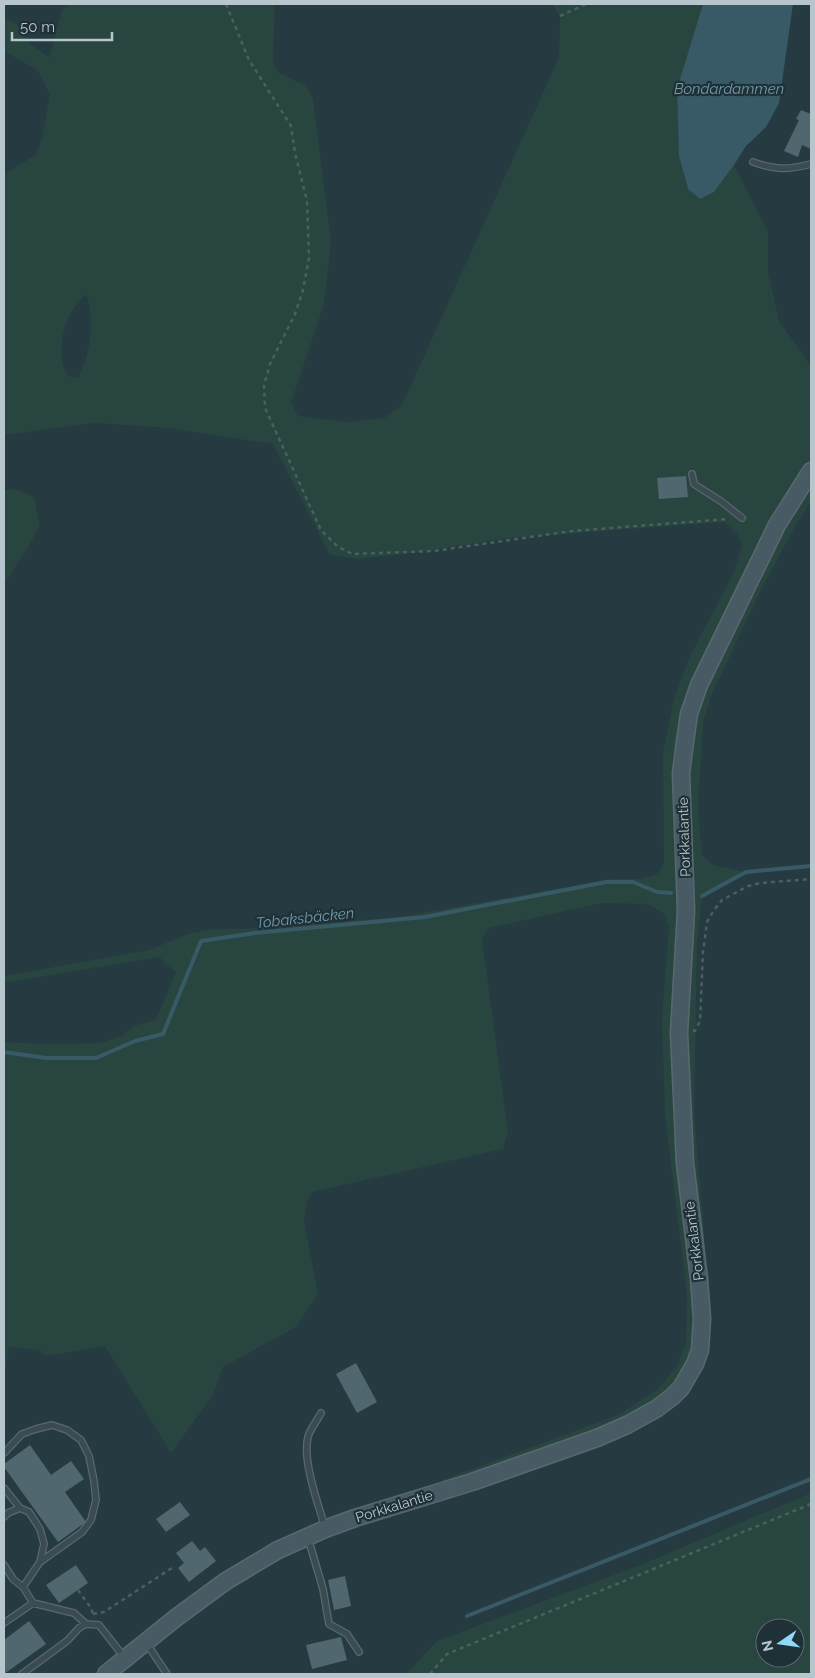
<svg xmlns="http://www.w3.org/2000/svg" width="815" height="1678" font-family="Raleway,sans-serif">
	<rect width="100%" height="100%" fill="#263a42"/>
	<path fill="#29453f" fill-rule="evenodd" d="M69,4H275L273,60L278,72L306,86L313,99L331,242L324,304L291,403L298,416L346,422L384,418L402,405L559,57L560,16L552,4H703L677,89L679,156L688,189L714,192L734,165L768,232V272L779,321L811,366V465L765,534L696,671L681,709L674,765L679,924L673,1024L672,1089L676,1139L695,1323C693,1345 689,1366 675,1384C654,1410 616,1421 586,1433C538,1452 490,1468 442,1484V1480L618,1415L658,1389L677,1366L686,1342L687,1296L665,1114L662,1020L669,926L665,914L647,904L602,903L489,928L482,939L508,1132L503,1149L312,1192L307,1202L304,1220L318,1294L296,1327L223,1367L213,1395L171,1453L105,1346L47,1356L39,1350L9,1347L6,1367L4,1369V1042L46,1044L100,1043L122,1036L133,1026L156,1020L176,972L159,957L4,983V976L149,950L188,934L214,929H248L399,917L612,879H640L657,874L664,863L663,753L674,699L690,656L735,570L742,545L737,534L724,522L509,538L412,553L358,559L330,555L273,444L168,428L94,423L4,435V174L36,155L42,139L50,94L37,70L4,51V18L17,24L29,43L49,57L62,10ZM86,294C96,318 90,355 78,378L68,376C56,358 62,327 73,309C77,304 82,299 86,294Z
		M811,485V501L793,530L760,592L712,694L703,722L698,809L702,855L713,865L746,872L702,896L697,944L694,1111L710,1310L689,1126L685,1027L693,889L689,810L690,750L696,718L708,681L784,527Z
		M15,489L34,497L40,525L30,544L4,584V490Z
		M811,1493V1674H406L437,1641L643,1564ZM765,1628H795V1658H765Z"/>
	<path fill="#385a67" d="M703,4H793L779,103L766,127L746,146L734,165L714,192L700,199L688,189L679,156L677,89Z"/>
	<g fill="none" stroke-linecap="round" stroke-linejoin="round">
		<path stroke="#385a67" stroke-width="4" d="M702,896L746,872L811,866
			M4,1052L46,1058H96L135,1041L163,1034L201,941L255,933L425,917L606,882H633L657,892L671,893
			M467,1616L811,1479"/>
	</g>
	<path fill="#51676f" d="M801,110L811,114V149L802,145L798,157L784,151L799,120L796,119Z
		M686,476L688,497L659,499L657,478Z
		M356,1363L377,1402L357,1413L336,1374Z
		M30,1445L51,1475L71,1461L84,1479L65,1492L86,1522L58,1542L4,1467V1464Z
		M180,1502L190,1515L166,1532L156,1519Z
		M192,1541L200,1551L205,1547L216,1561L189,1582L178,1568L184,1563L176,1553Z
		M76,1565L88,1583L59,1603L46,1585Z
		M345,1576L351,1606L334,1610L328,1580Z
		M29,1621L46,1644L4,1674V1640Z
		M341,1637L347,1660L312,1669L306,1645Z"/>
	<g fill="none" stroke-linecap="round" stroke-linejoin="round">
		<g stroke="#58686f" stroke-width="8">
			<path id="lane" d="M753,162C776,170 788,170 811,164
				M692,474L694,484L722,502L742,518
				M321,1413C317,1421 310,1429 308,1437C302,1460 318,1504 325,1527
				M4,1453L22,1434L36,1429L52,1425L67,1430L81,1440L89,1456L94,1481L96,1500L91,1520L82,1532L40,1562L23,1587L33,1603
				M4,1488L20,1508L29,1512L40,1529L44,1544L40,1562
				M4,1517L8,1513L20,1508
				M308,1538L323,1589L329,1624L347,1634L359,1652
				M4,1565L13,1579L23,1587
				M4,1623L33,1603L74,1613L86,1624
				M147,1644L167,1674
				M22,1674L67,1641L79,1628L86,1624L99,1625L124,1657"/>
		</g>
		<g stroke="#58686f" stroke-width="19">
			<path id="secondary" d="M106,1674L177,1617L226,1581L278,1550L325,1529L355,1518L472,1482L597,1438L627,1425L656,1409L672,1397L681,1388L695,1364L700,1350L702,1319L699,1279L685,1163L679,1033L686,911L681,773L685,742L689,714L699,685L777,525L811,471"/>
		</g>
		<path stroke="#48615c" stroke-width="2.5" stroke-dasharray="4 4" stroke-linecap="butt" d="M226,4L249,60L291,126L295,153L307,201L309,258L303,290L295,314L270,364L264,385L265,408L321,530L337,546L352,554L434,551L572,531L728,519
			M560,16L586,4
			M693,1031H695L700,1021L703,952L707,922L714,910L722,900L748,886L760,883L811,879
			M78,1590L91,1608L93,1614
			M93,1614L104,1612L175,1566
			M430,1674L447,1654L811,1504"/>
		<use href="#lane" stroke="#3a4b52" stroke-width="5.5"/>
		<use href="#secondary" stroke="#485b65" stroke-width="16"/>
	</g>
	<g text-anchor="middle" stroke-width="4.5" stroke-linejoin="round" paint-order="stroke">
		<g font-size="14" fill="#b7c5cc" stroke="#1f3037">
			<text transform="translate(684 837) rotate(-92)" y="5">Porkkalantie</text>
			<text transform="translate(694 1241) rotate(-97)" y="5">Porkkalantie</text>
			<text transform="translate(394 1506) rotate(-17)" y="5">Porkkalantie</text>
		</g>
		<g font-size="15" font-style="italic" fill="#709bab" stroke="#1f3037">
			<text x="729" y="94">Bondardammen</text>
			<text transform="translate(305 918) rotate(-6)" y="5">Tobaksbäcken</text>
		</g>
	</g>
	<rect width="815" height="1678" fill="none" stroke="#b7c5cc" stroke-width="10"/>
	<g transform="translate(780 1643) rotate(257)"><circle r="24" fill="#1f3037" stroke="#5c6c73"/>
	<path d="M0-4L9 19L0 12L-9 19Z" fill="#8ed8fa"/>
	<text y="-8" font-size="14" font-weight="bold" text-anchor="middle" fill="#b7c5cc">N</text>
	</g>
	<path d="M12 32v8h100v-8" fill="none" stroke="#b7c5cc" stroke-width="2.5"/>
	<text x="20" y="32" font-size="15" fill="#b7c5cc" stroke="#1f3037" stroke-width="4" paint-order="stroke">50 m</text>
</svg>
